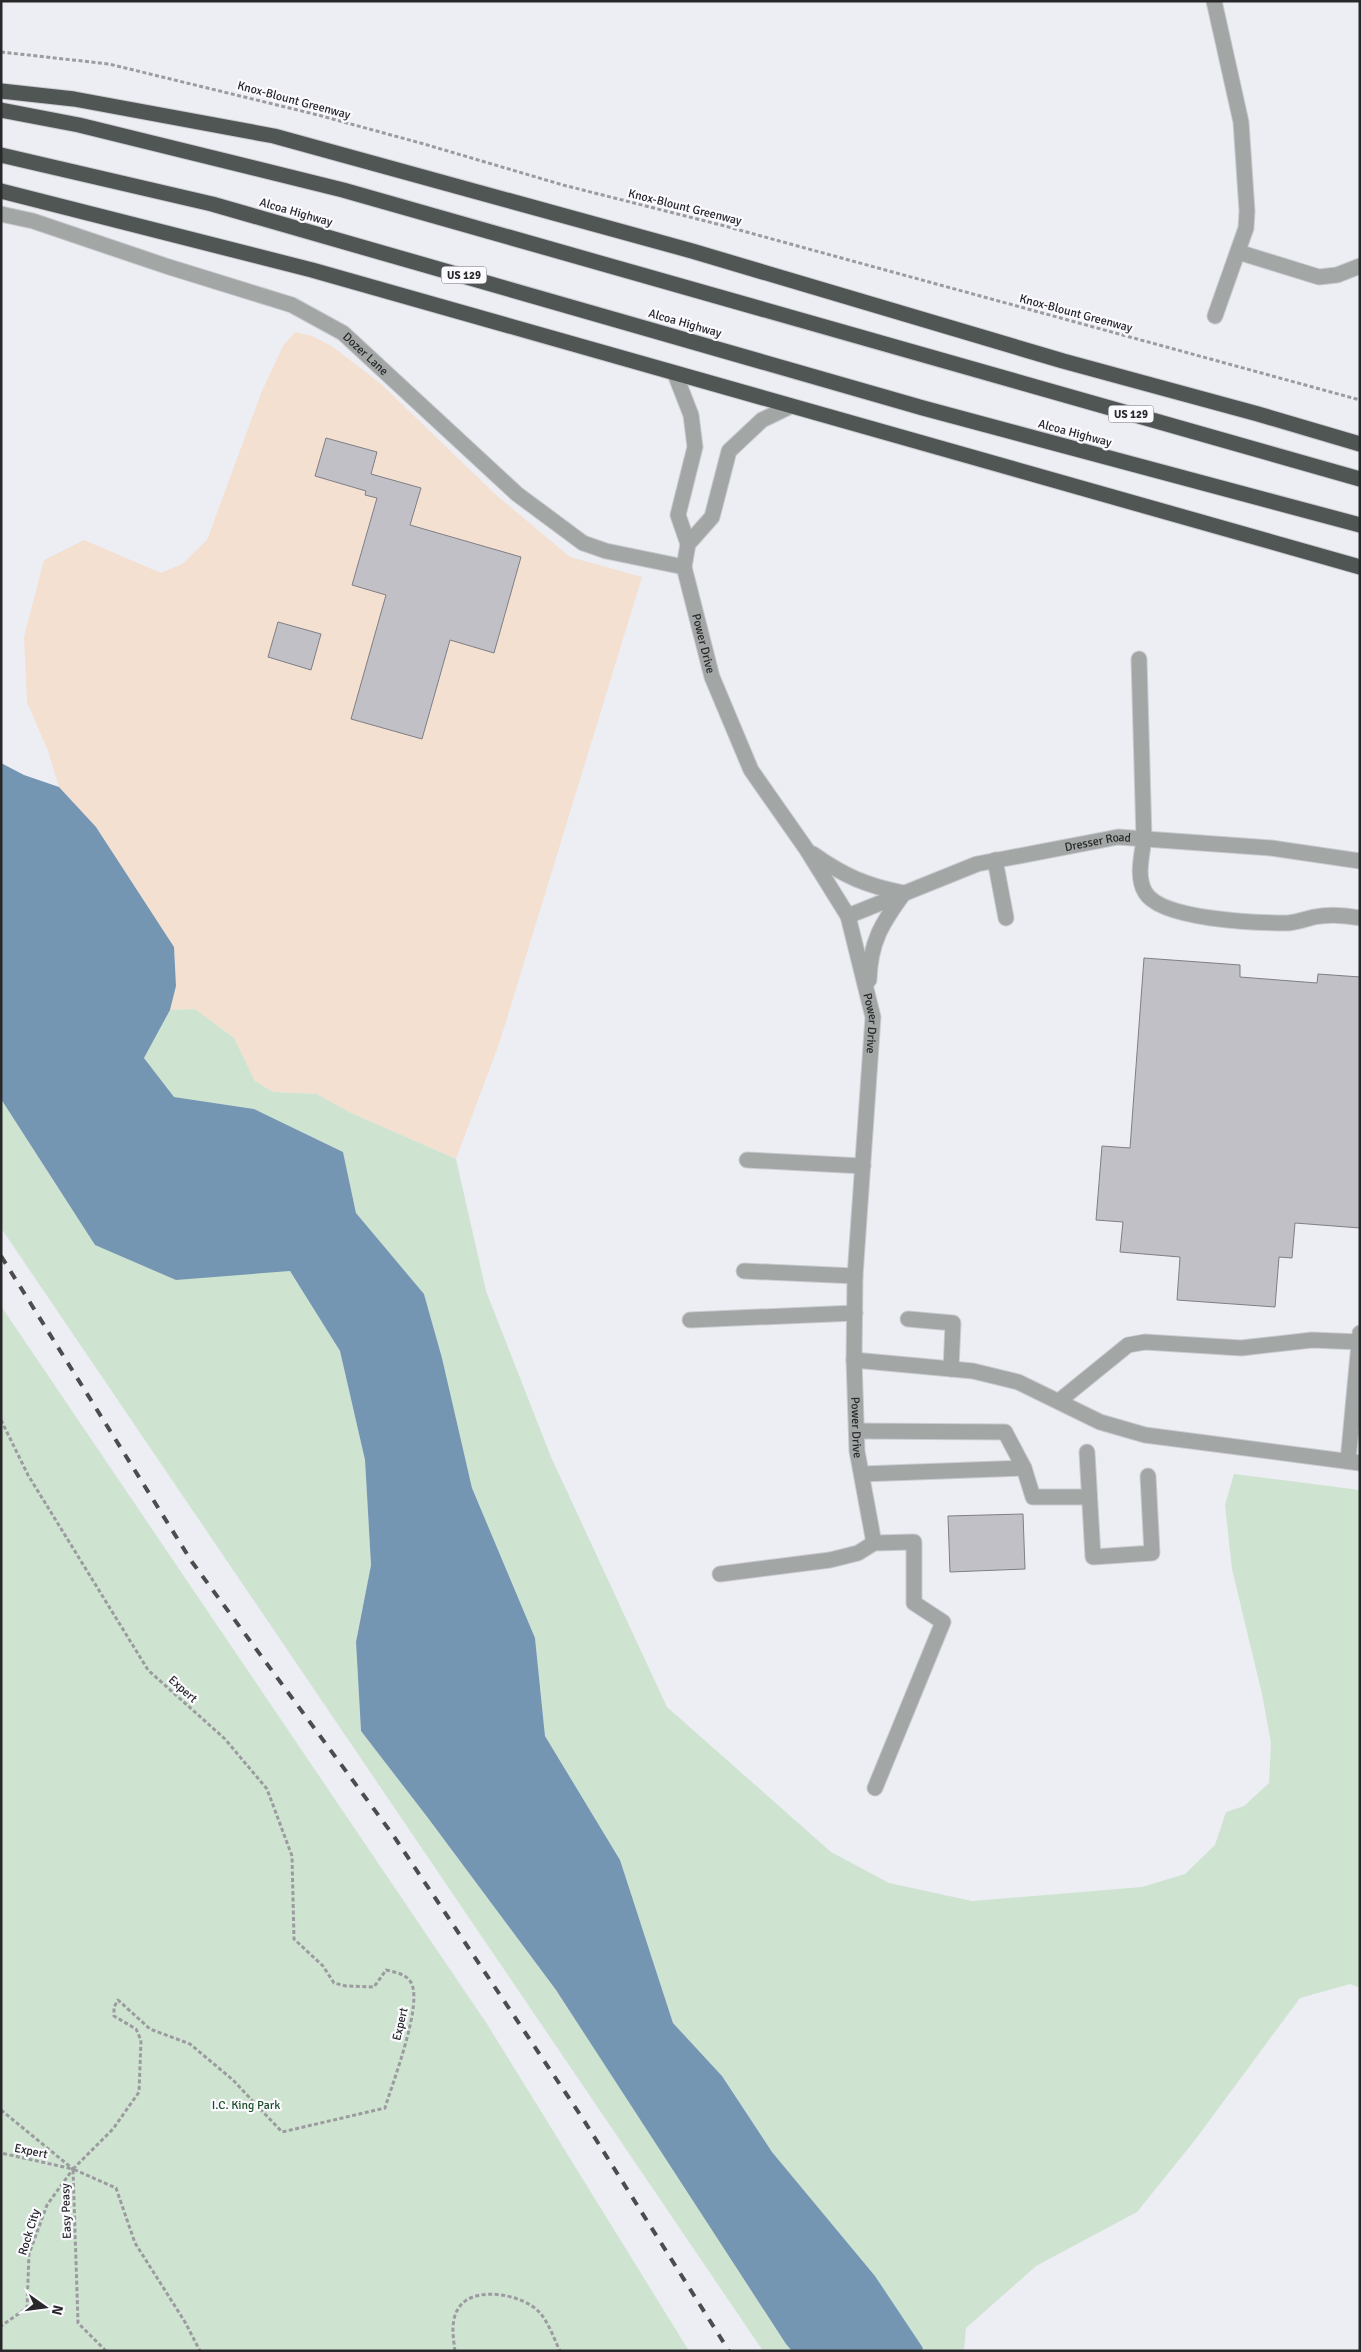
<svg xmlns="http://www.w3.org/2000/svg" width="1361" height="2352" font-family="Signika,sans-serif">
	<rect width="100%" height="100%" fill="#ededf4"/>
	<path fill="#f3e0d0" d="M295,332L312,336L333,347L381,384L495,494L570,557L642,577L500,1041L456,1159L349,1112L317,1094L273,1092L255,1081L234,1038L195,1009L170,1010L176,986L174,947L96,827L59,787L48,751L27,702L24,637L44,560L84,540L161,573L182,564L207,540L262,391L283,346Z"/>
	<path fill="#cee4d0" d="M195,1009L234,1038L255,1081L273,1092L317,1094L349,1112L456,1159L486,1291L551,1457L667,1707L831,1852L889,1883L972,1901L1142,1887L1185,1874L1215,1845L1226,1812L1244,1806L1269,1783L1271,1743L1262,1694L1232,1569L1225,1505L1234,1474L1360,1490V1988L1350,1984L1300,1998L1195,2140L1137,2212L1036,2266L966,2328L964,2351H922L923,2348L875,2276L772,2152L722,2076L673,2023L620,1860L545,1736L535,1638L472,1488L442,1358L424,1294L356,1213L343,1152L254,1109L174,1097L144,1058L170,1010Z
		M1,1099L95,1245L251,1273L290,1271L340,1351L365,1460L371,1565L356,1642L361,1731L428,1818L556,1990L792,2351H763L1,1228Z
		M1,1306L487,2024L689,2351H1Z"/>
	<path fill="#7596b2" d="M1,763L24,775L59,787L96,827L174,947L176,986L170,1010L144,1058L174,1097L254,1109L343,1152L356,1213L424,1294L442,1358L472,1488L535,1638L545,1736L620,1860L673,2023L722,2076L772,2152L875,2276L923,2348L922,2351H792L786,2344L556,1990L428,1818L361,1731L356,1642L371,1565L365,1460L340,1351L290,1271L176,1280L95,1245L1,1099Z"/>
	<path fill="#c1c0c7" stroke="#7f7e85" d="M326,438L377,452L371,474L421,488L410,525L521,557L494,653L450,640L422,739L351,719L386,595L352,585L377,498L365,495L366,491L315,476Z
		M278,622L321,634L311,670L268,657Z
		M1144,958L1240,965V977L1317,983L1318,974L1360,977V1228L1295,1223L1292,1258L1279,1257L1275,1307L1177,1300L1180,1257L1120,1252L1123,1222L1096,1220L1102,1146L1130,1148Z
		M1023,1514L1025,1569L950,1572L948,1516Z"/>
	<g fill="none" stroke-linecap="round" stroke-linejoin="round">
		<g stroke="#cacad0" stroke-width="17">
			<g id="minor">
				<path d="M1214,1L1241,122L1247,211L1246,228L1215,316"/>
				<path id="s1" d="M1,214L33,221L166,266L292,305L343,333L517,494L583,543L606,551L684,567"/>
				<path d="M1238,252L1319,277L1337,275L1360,266"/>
				<path d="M675,374L691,415L695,447L678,515L688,544"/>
				<path id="s2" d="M791,406L762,420L729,451L712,517L688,544L684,567L712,677L751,770L807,850L848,916L873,1017L855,1276L854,1360L857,1451L874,1543"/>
				<path d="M1139,659L1144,839C1142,855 1136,877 1145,892C1160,920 1258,923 1288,923C1297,922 1306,919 1314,917C1330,914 1344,915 1360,918"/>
				<path d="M813,854C844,876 867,886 904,893C882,923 870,942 869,980"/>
				<path d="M995,860L1006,918"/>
				<path id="s3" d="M848,916L977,864L1118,837L1271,848L1360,861"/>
				<path d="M747,1160L863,1166"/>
				<path d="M744,1271L855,1276"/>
				<path d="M908,1319L953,1323L951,1369"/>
				<path d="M690,1320L855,1313"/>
				<path d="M854,1360L973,1371L1018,1382L1100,1422L1145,1435L1360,1463"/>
				<path d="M1059,1401L1128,1345L1145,1342L1241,1348L1312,1340L1360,1342"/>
				<path d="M857,1431L1005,1432L1024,1468L1033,1497H1089"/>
				<path d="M1087,1452L1093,1557L1152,1553L1148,1476"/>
				<path d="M1348,1461L1360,1333"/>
				<path d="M862,1474L1024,1468"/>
				<path d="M720,1574L830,1560L858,1553L874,1543L914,1542V1603L943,1622L875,1788"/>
			</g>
		</g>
		<g stroke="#cacad0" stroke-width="17">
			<path id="highway" d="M1,91L74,99L274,136L692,251L1063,361L1258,414L1360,444
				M1,110L79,125L343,190L1360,479
				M1,155L212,204L923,408L1360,525
				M1,191L312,270L1360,567"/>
		</g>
		<path stroke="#9b9ba0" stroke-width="3" stroke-dasharray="4 2.5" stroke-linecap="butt" d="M1,52L109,64L318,115L424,144L563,185L721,225L1360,400
			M1,1420L28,1475L148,1670L225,1739L267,1789L292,1856L294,1939L323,1966L334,1983L346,1986L374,1987L386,1970C395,1972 405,1974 410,1981C425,2000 392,2084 385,2108L282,2132L233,2080L190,2044L150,2029L118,2000L114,2007V2016L136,2029L141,2040L139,2092L113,2129L73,2169L1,2153
			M1,2110L73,2169L47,2205L29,2254L27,2308L1,2326
			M106,2351L78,2323L73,2169L116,2188L135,2243L185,2322L200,2351
			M455,2351C453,2336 450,2319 460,2306C476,2285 525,2295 540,2313C549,2323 554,2339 560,2351"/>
		<use href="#minor" stroke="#a2a6a5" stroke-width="15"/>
		<use href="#highway" stroke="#4f5654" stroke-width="15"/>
		<path stroke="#4c4c4f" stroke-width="4" stroke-dasharray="9 9" stroke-linecap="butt" d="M1,1256L192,1562L393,1835L583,2119L729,2351"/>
	</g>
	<g text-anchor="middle" stroke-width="4.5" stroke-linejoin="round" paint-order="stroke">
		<g fill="#fbfaff" stroke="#67676a" stroke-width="1">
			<rect x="441.5" y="266.5" width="45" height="17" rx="4"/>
			<rect x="1108.5" y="405.5" width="45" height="17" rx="4"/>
		</g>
		<g font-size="11" font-weight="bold" fill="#28282a">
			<text x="464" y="279">US 129</text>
			<text x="1131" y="418">US 129</text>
		</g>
		<g font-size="12" fill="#28282a" stroke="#fbfaff">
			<text transform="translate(294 100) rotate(15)" y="4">Knox-Blount Greenway</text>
			<text transform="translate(685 207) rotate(14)" y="4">Knox-Blount Greenway</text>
			<text transform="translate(296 212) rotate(16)" y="4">Alcoa Highway</text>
			<text transform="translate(1076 313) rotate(15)" y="4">Knox-Blount Greenway</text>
			<text transform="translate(685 323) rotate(16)" y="4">Alcoa Highway</text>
			<text dy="4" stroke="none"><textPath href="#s1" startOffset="394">Dozer Lane</textPath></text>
			<text transform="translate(1075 433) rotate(15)" y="4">Alcoa Highway</text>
			<text dy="4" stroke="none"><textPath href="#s2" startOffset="284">Power Drive</textPath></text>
			<text dy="4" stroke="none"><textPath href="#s3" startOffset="262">Dresser Road</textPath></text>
			<text dy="4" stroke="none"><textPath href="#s2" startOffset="705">Power Drive</textPath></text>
			<text dy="4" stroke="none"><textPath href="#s2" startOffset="1110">Power Drive</textPath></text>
			<text transform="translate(183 1689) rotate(42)" y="4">Expert</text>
			<text transform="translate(400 2024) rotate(-77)" y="4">Expert</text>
			<text transform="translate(31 2151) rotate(12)" y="4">Expert</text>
			<text transform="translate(66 2211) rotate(-92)" y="4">Easy Peasy</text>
			<text transform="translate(29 2232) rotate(-73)" y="4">Rock City</text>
		</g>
		<g font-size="12" fill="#1a4e26" stroke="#fbfaff">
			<text x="246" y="2109">I.C. King Park</text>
		</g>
	</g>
	<rect width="1361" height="2352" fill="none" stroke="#28282a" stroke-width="5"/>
	<g transform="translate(45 2307) rotate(104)" stroke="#fbfaff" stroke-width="4" paint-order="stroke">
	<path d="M0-4L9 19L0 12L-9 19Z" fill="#28282a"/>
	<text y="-8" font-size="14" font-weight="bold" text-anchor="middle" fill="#28282a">N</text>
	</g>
</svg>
